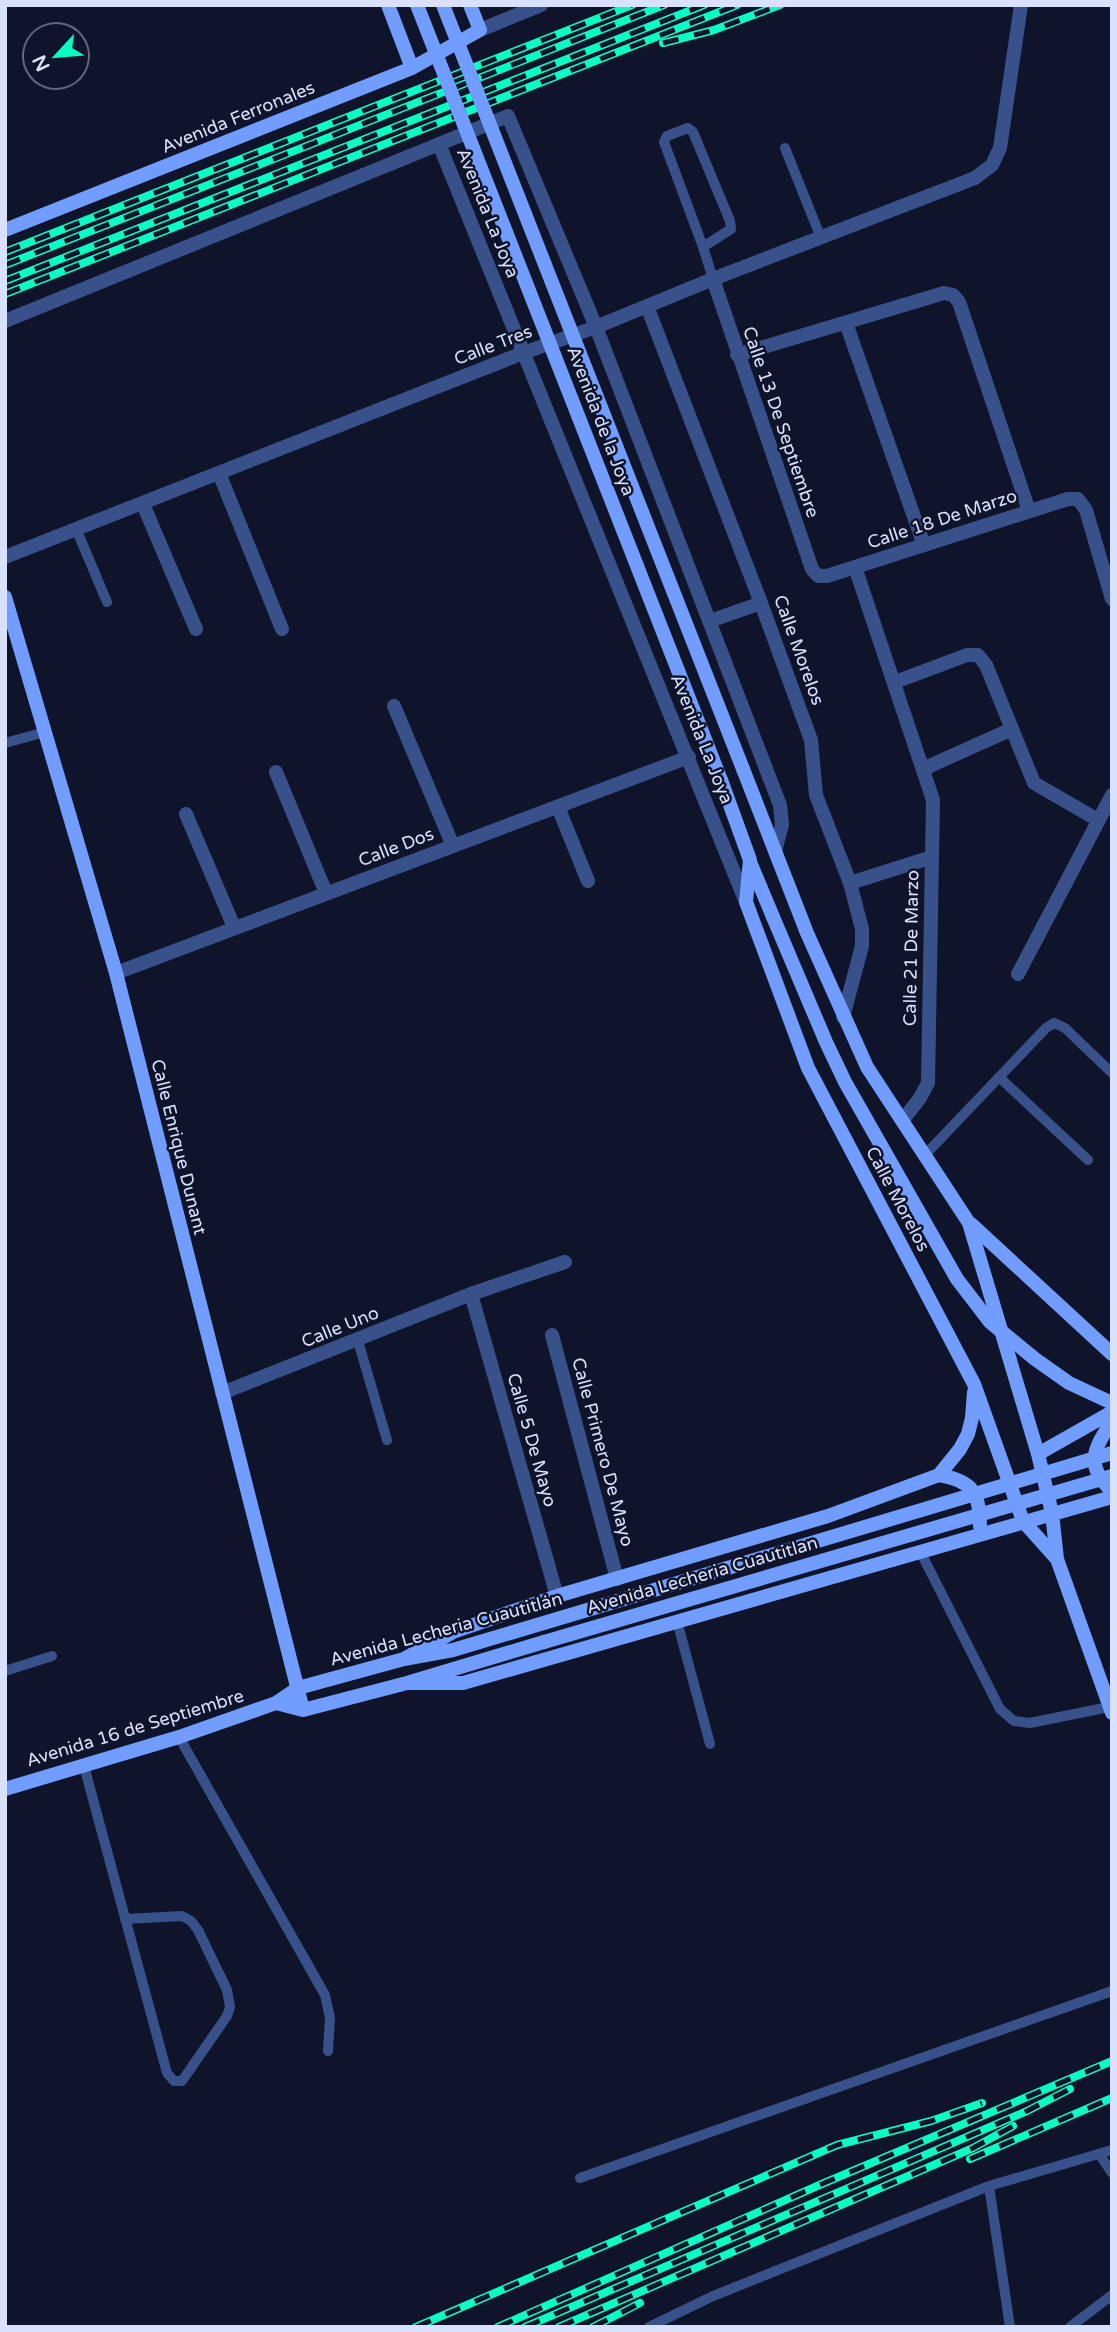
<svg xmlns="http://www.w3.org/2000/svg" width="1117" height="2332" font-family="'Varela Round',sans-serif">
	<rect width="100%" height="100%" fill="#0f142a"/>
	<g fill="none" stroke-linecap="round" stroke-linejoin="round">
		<path stroke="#39518b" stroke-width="10" d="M785,148L821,238
			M703,247L731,229L730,221L693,132L688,128L667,136L664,142L703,247L713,279
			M77,531L107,602
			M5,743L45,732
			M999,1077L1088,1160
			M924,1156L1046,1028L1054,1023L1065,1028L1112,1073
			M358,1341L387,1440
			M920,1551L1000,1709L1014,1721L1030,1723L1109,1707
			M677,1621L710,1744
			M5,1671L52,1656
			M179,1737L325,1995L330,2018L328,2051
			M84,1766L167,2073L174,2081H182L227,2016L230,2007L227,1990L198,1930L191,1921L182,1916L125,1919
			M1099,2154L1112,2173
			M580,2178L1112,1991
			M989,2186L1010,2327
			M649,2327L713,2296L989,2186L1112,2150
			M1070,2327L1112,2295"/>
		<path stroke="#39518b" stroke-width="14" d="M480,30L541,5
			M439,144L746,902
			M713,279L812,569L818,576H827L1068,499H1078L1086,510L1112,599
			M647,306L761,603L811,740L816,795L850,883L862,929V946L843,1017
			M5,321L508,116L596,327L780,805L782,825L775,851
			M846,323L924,545
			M737,355L944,293L953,295L959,302L1029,511
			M219,473L282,629
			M143,504L196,629
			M5,557L523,353L596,327L713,279L975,178L992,165L1000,148L1021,5
			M855,567L933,800L928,1083L920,1098L902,1121
			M710,621L761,603
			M895,682L967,655H978L986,665L1034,783L1098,820
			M394,706L453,846
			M923,769L1012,729
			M276,772L326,893
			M558,807L588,881
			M186,814L234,927
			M850,883L932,857
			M116,973L689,757
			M1018,974L1112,795
			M471,1294L557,1596
			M552,1335L617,1579
			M222,1393L471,1294L565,1262"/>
		<path stroke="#709dff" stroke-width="14" d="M388,5L412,68
			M5,230L412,68L480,30L470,5
			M5,597L116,973L303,1710
			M743,769L807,933L867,1067L969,1223L1038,1454L1052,1513L1057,1559L1112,1713
			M721,780L750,860L746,902L808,1068L974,1384L1023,1521L1057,1559
			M750,862L773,917
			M971,1224L1112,1354
			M1112,1421C1094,1449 1084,1465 1112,1491
			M1038,1454L1112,1412
			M939,1475C972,1481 980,1492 980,1526
			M404,1659L453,1632L557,1596L828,1516L939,1475L960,1449L968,1434L972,1418L974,1392
			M407,1683H463L1112,1497
			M276,1703L303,1710L407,1683L544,1642
			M5,1789L179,1737L276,1703L298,1688L404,1659L453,1650L604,1605"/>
		<g stroke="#05ffc4" stroke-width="8">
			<path id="rail" d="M663,43L714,30L780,5
				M5,252L632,5
				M5,265L664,5
				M5,281L704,5
				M5,294L737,5
				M970,2159L1112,2098
				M416,2327L837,2145L931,2121L982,2103
				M498,2327L824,2183L1112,2061
				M525,2327L1027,2111L1070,2089
				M559,2327L973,2148L1013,2126
				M593,2327L640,2303"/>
		</g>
		<use href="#rail" stroke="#0f142a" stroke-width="5" stroke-dasharray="16" stroke-linecap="butt"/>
		<path stroke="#709dff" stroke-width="14" d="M417,5L721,780
			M443,5L743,769
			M773,917L826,1042L845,1082L957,1279L990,1322L1035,1359L1069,1383L1112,1403
			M604,1605L1112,1453
			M544,1642L1112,1476"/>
	</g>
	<g text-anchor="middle" stroke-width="5" stroke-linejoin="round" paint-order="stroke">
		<g font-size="18" fill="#d9e1ff" stroke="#0f142a">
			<text transform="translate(238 117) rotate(-22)" y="6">Avenida Ferronales</text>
			<text transform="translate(488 213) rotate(68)" y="6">Avenida La Joya</text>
			<text transform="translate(493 345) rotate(-21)" y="6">Calle Tres</text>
			<text transform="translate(601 421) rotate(69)" y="6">Avenida de la Joya</text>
			<text transform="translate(781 422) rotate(71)" y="6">Calle 13 De Septiembre</text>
			<text transform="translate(942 519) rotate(-18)" y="6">Calle 18 De Marzo</text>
			<text transform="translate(799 650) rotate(70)" y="6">Calle Morelos</text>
			<text transform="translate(702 739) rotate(68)" y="6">Avenida La Joya</text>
			<text transform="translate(396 847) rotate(-21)" y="6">Calle Dos</text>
			<text transform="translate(911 948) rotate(-89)" y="6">Calle 21 De Marzo</text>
			<text transform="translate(179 1147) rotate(76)" y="6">Calle Enrique Dunant</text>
			<text transform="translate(898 1199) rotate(62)" y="6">Calle Morelos</text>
			<text transform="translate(340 1327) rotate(-22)" y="6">Calle Uno</text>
			<text transform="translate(532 1440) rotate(74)" y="6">Calle 5 De Mayo</text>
			<text transform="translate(603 1452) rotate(75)" y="6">Calle Primero De Mayo</text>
			<text transform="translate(702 1575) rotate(-16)" y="6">Avenida Lecheria Cuautitlan</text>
			<text transform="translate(446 1629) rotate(-15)" y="6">Avenida Lecheria Cuautitlán</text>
			<text transform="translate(135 1728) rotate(-17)" y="6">Avenida 16 de Septiembre</text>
		</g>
	</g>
	<rect width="1117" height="2332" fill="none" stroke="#d9e1ff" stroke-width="14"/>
	<g transform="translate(56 56) rotate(244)"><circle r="33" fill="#0f142a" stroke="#60667f" stroke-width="2"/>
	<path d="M0-5L12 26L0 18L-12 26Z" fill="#05ffc4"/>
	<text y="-10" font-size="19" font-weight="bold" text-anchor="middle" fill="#d9e1ff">N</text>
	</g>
</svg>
